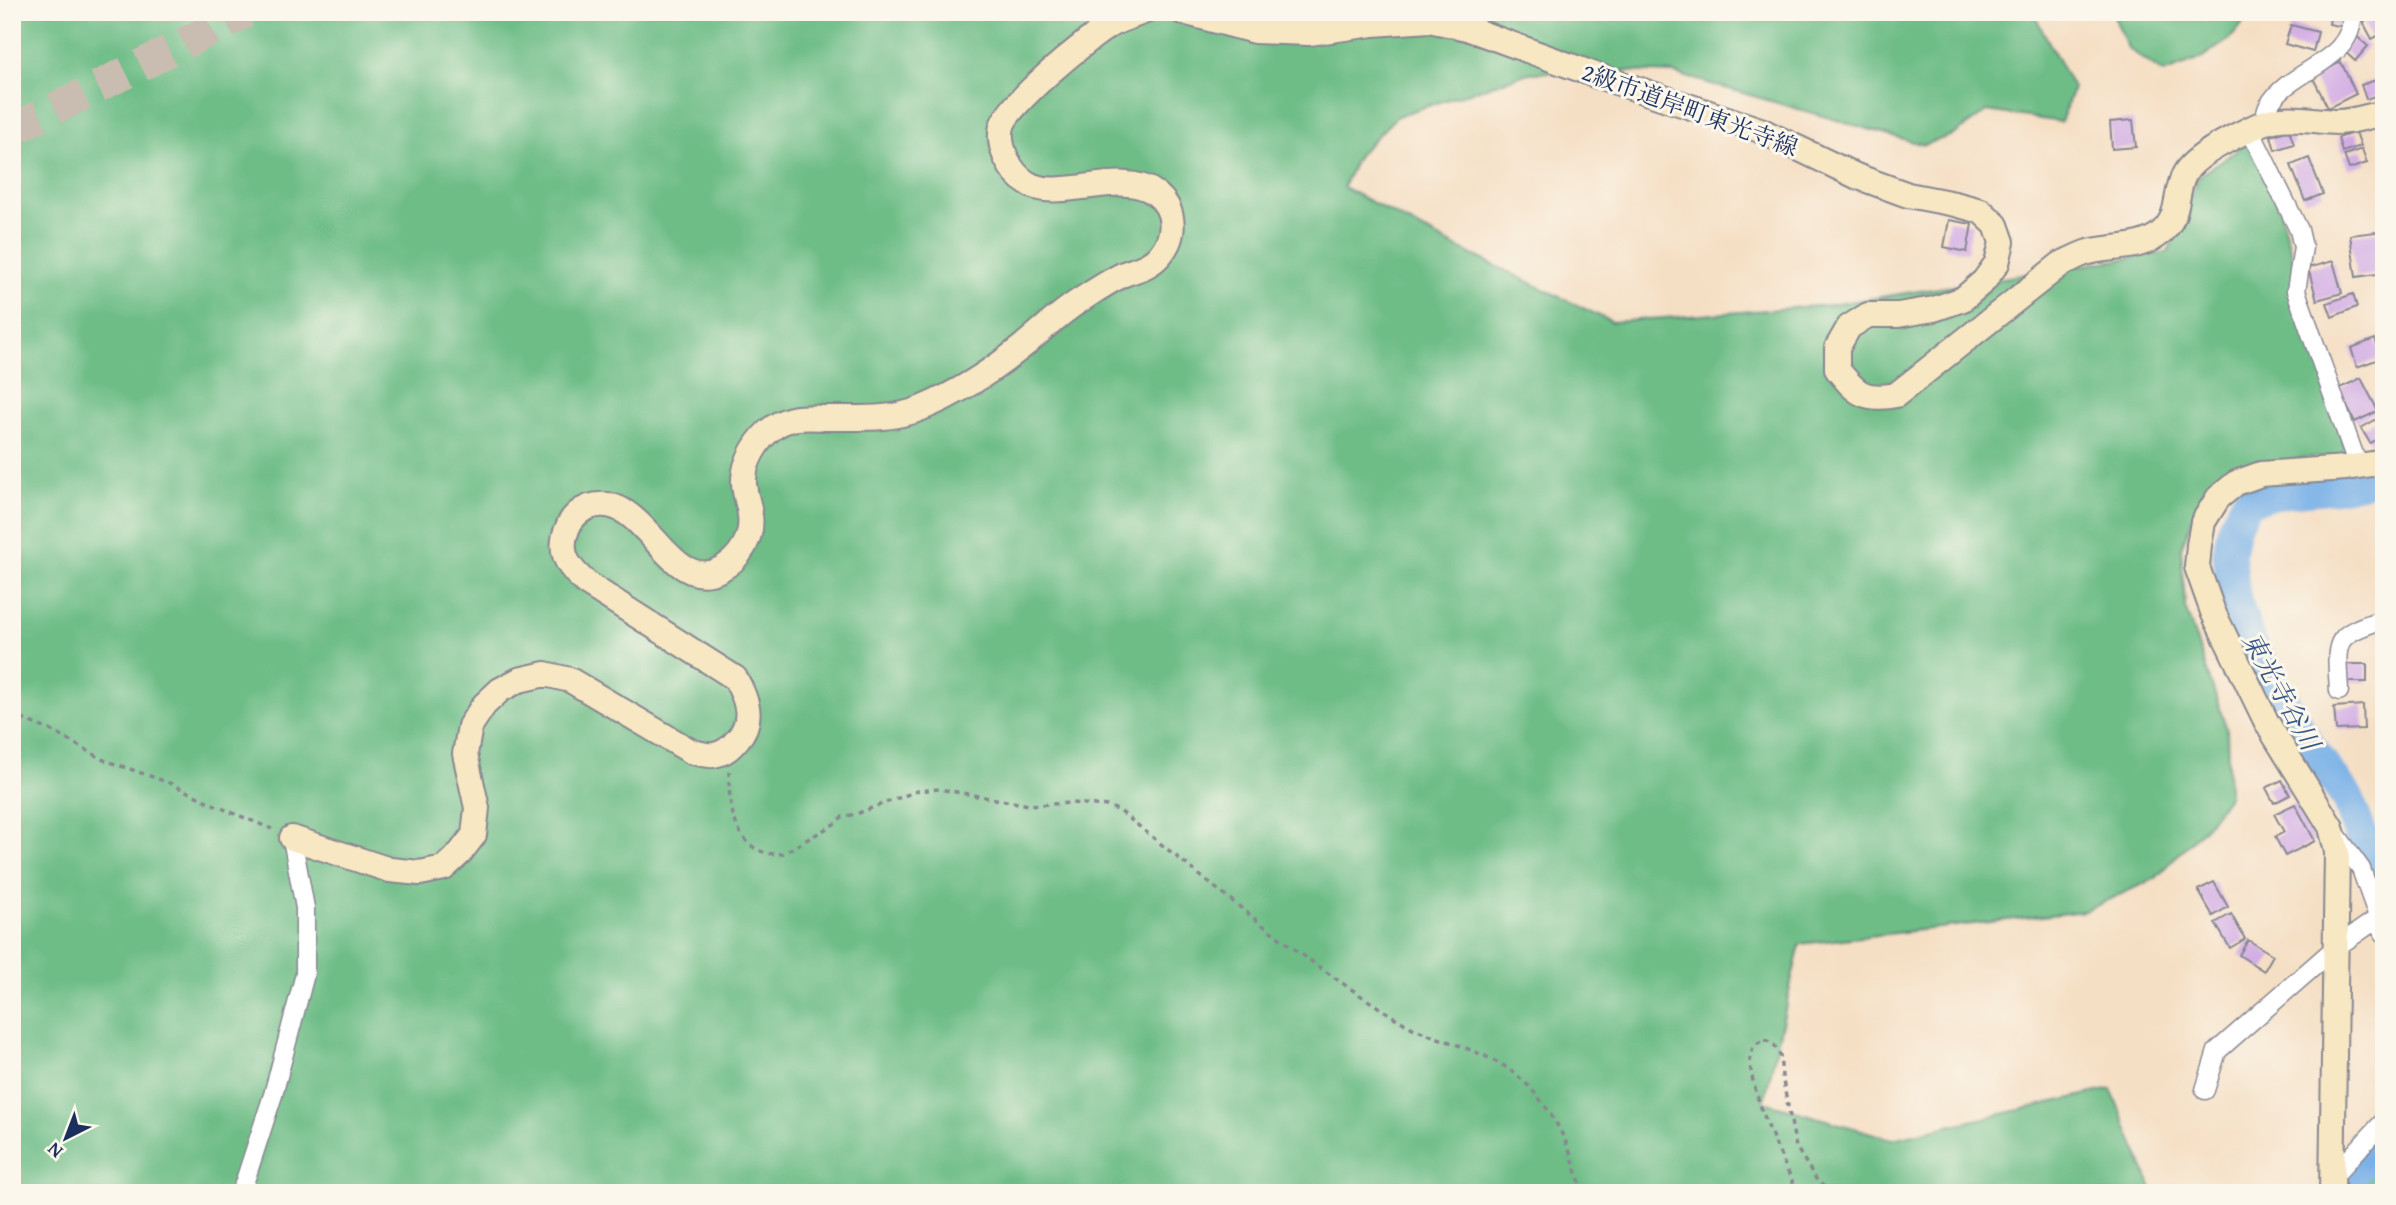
<svg xmlns="http://www.w3.org/2000/svg" width="2396" height="1205" font-family="'Gentium Book Plus','Noto Serif JP',serif">
	<rect width="100%" height="100%" fill="#fbf7ec"/>
	<filter id="ink" filterUnits="userSpaceOnUse"><feTurbulence type="fractalNoise" baseFrequency=".0143" numOctaves="2"/><feDisplacementMap in="SourceGraphic" scale="14" xChannelSelector="R" yChannelSelector="G"/><feConvolveMatrix kernelMatrix="1 2 1 2 8 2 1 2 1" color-interpolation-filters="sRGB"/></filter>
	<filter id="wash" filterUnits="userSpaceOnUse"><feTurbulence type="fractalNoise" baseFrequency=".00686" numOctaves="4" result="noise"/><feDisplacementMap in="SourceGraphic" scale="28" xChannelSelector="R" yChannelSelector="G"/><feGaussianBlur stdDeviation="1.57" result="paint"/><feColorMatrix in="noise" values="0 0 0 0 0 0 0 0 0 0 0 0 0 0 0 0 0 1.4 0 .05"/><feComposite in="paint" operator="in"/></filter>
	<g filter="url(#wash)">
		<rect width="100%" height="100%" fill="#f5dfc4"/>
		<path fill="#6ebd87" stroke="#447672" stroke-width="2" d="M12,12H2033L2073,88L2061,122L1987,111L1955,134L1924,145L1673,73L1598,70L1529,73L1397,116L1358,155L1343,187L1446,242L1612,322L1830,305L2168,252L2200,175L2248,143L2279,208L2347,456L2303,458L2205,488L2181,548L2185,607L2227,730L2229,795L2206,826L2156,878L2085,911L1800,944L1764,1102L1892,1139L2111,1089L2154,1193H12Z
			M2112,12H2252L2230,39L2198,60L2163,73L2128,48Z
			M2384,1137V1193H2355L2353,1171Z"/>
		<g fill="none" stroke-linecap="round" stroke-linejoin="round">
			<path stroke="#78b0e7" stroke-width="33" d="M2384,476L2341,486L2272,493L2248,501L2234,526L2229,554L2234,595L2250,645L2309,746L2347,797L2365,845L2384,882
				M2348,1193V1177L2384,1139"/>
		</g>
		<g id="blocks">
			<path fill="#d1abe4" d="M2331,12H2346L2344,27L2329,24Z
				M2376,15L2384,33L2372,39L2363,22Z
				M2291,25L2318,32L2313,52L2285,44Z
				M2356,36L2368,46L2355,61L2344,51Z
				M2341,62L2356,94L2328,108L2312,76Z
				M2379,79L2384,93L2366,99L2361,85Z
				M2133,120L2136,147L2112,149L2110,122Z
				M2289,130L2294,144L2275,150L2271,136Z
				M2356,132L2361,146L2342,152L2338,138Z
				M2362,149L2367,163L2349,169L2344,155Z
				M2309,158L2323,194L2305,201L2291,165Z
				M1949,220L1972,224L1967,252L1944,247Z
				M2384,231V273L2356,277L2350,235Z
				M2333,261L2342,293L2317,300L2308,268Z
				M2353,294L2357,307L2332,317L2327,303Z
				M2375,339L2382,358L2357,367L2351,348Z
				M2361,378L2378,411L2355,422L2338,389Z
				M2384,415V435L2370,443L2361,428Z
				M2346,664H2367V682H2346Z
				M2363,705L2364,729L2336,730L2334,707Z
				M2282,780L2290,795L2274,803L2266,788Z
				M2295,804L2315,841L2285,856L2275,837L2284,832L2274,814Z
				M2214,882L2228,907L2213,916L2198,890Z
				M2231,914L2245,939L2230,948L2215,923Z
				M2248,940L2273,955L2264,971L2239,955Z"/>
		</g>
	</g>
	<g filter="url(#ink)">
		<use href="#blocks" fill-opacity="0" stroke="#888791" stroke-width="2"/>
		<g fill="none" stroke-linecap="round" stroke-linejoin="round">
			<path stroke="#c9bcb0" stroke-width="32" stroke-dasharray="32 16" stroke-linecap="butt" d="M12,130L246,12"/>
			<g stroke="#888791" stroke-width="21">
				<path id="street" d="M2264,123C2265,118 2266,111 2268,107C2288,68 2355,64 2352,12
					M2250,130L2299,230L2303,247L2296,291L2358,466
					M2339,691C2336,639 2332,636 2384,619
					M2335,833L2361,869L2384,933
					M2205,1090L2217,1051L2335,948L2384,914
					M2332,1178L2384,1121
					M241,1193L273,1095L305,974V908L292,838"/>
			</g>
			<g stroke="#888791" stroke-width="28">
				<path id="secondary" d="M1183,12L1254,31L1309,33L1373,24L1429,20L1467,28L1598,76L1760,130L1856,176L1908,195L1955,204L1981,211L1996,225L2002,242L1997,263L1984,281L1963,299L1934,309L1898,315H1868L1849,327L1837,348V369C1856,393 1864,401 1896,395L2061,264C2068,261 2077,256 2085,253C2110,245 2139,251 2161,233C2181,215 2174,195 2184,175C2193,155 2243,132 2263,123C2286,114 2313,121 2337,122C2352,122 2369,116 2384,113
					M292,838L390,870L420,873L444,868L460,853L474,835L477,808L465,754L470,726L484,705L500,690L519,680L545,674L570,680L692,752C699,753 708,756 714,755C725,753 731,747 737,740C755,720 747,699 735,678L589,585C570,570 557,554 567,529C571,518 578,511 589,507C646,488 667,597 721,569C741,558 753,537 750,515C749,504 744,493 744,483C743,462 758,438 774,427C793,414 810,418 831,418C861,418 894,420 922,408C958,393 992,371 1023,346C1041,331 1059,314 1079,301C1093,292 1109,281 1124,274C1137,269 1149,267 1159,256C1177,236 1176,209 1155,193C1122,168 1057,203 1027,183C1010,173 997,146 1002,126C1008,104 1090,36 1112,24C1122,19 1133,16 1143,12
					M2332,1193L2337,852L2331,827L2267,723L2213,612L2197,567L2199,545L2203,522L2218,498L2236,483L2261,474L2346,468L2384,462"/>
			</g>
			<path stroke="#888791" stroke-width="3.5" stroke-dasharray="5 5" stroke-linecap="butt" d="M12,715L50,730L104,760L167,782L228,811L272,829
				M729,771C728,807 735,857 782,854L834,824L842,817L856,814L917,791L939,789L1029,805L1072,803L1107,806L1120,811C1205,879 1290,951 1383,1010C1393,1016 1404,1024 1415,1029C1446,1042 1496,1055 1520,1078C1553,1108 1573,1149 1582,1193
				M1798,1193C1783,1162 1750,1092 1750,1060C1750,1049 1756,1043 1765,1039L1774,1045L1780,1055L1782,1076L1796,1147L1818,1182L1833,1193"/>
			<use href="#street" stroke="#fff" stroke-width="18"/>
			<use href="#secondary" stroke="#f7e8c3" stroke-width="24"/>
		</g>
	</g>
	<g text-anchor="middle" stroke-width="6" stroke-linejoin="round" paint-order="stroke">
		<g font-size="24" fill="#1b2f5e" stroke="#fbf7ec">
			<text transform="translate(1690 110) rotate(20)" y="8">2級市道岸町東光寺線</text>
		</g>
		<g font-size="26" font-style="italic" fill="#375687" stroke="#fbf7ec">
			<text transform="translate(2281 691) rotate(61)" y="9">東光寺谷川</text>
		</g>
	</g>
	<rect width="2396" height="1205" fill="none" stroke="#fbf7ec" stroke-width="42"/>
	<g transform="translate(66 1138) rotate(222)" stroke="#fbf7ec" stroke-width="5" paint-order="stroke">
	<path d="M0-5L12 26L0 18L-12 26Z" fill="#1b2f5e"/>
	<text y="-10" font-size="19" font-weight="bold" text-anchor="middle" fill="#1b2f5e">N</text>
	</g>
</svg>
